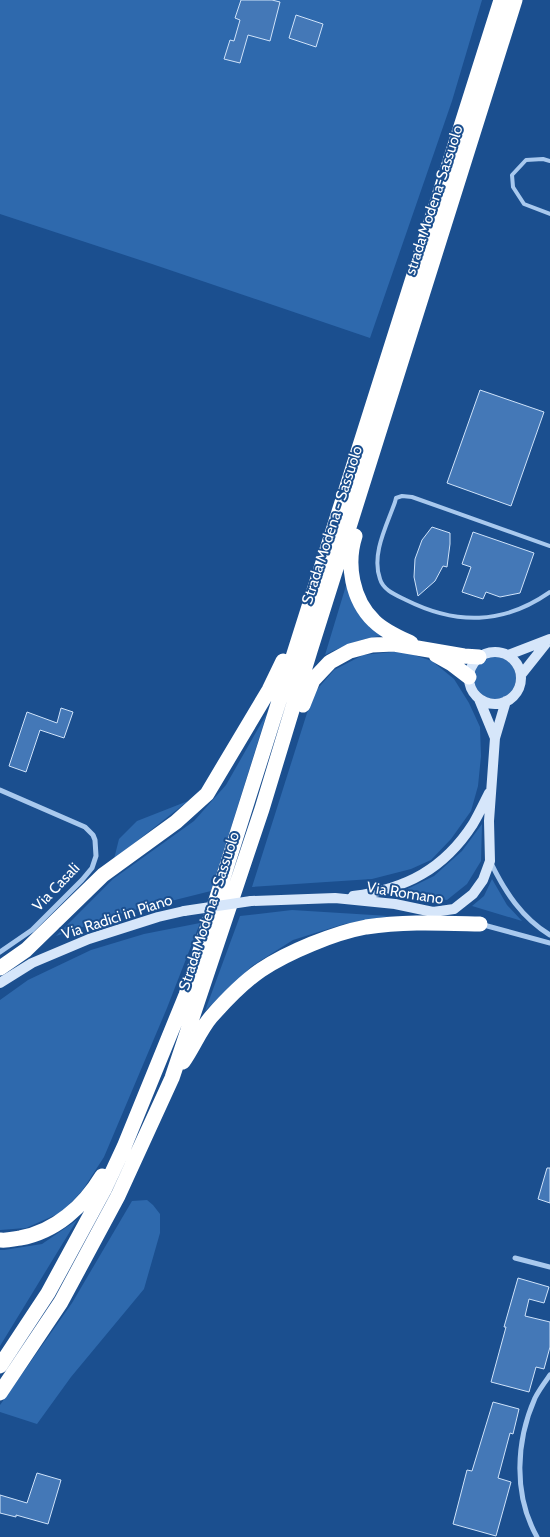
<svg xmlns="http://www.w3.org/2000/svg" width="550" height="1537" font-family="Cabin,sans-serif">
	<rect width="100%" height="100%" fill="#1b4f8f"/>
	<path fill="#2e69ad" d="M0,0H482L452,101L370,338L152,264L0,214Z
		M348,579L387,635C363,638 346,644 325,655Z
		M402,651L432,661L454,679L469,703L480,727L481,756L478,786L471,811L451,839L431,860L411,869L372,879L252,887L313,694L334,670L363,655Z
		M474 678a21 21 0 1 1 42 0a21 21 0 1 1-42 0Z
		M267,713L211,891L123,913L56,936L113,879L194,821L226,785Z
		M188,801L114,859L119,839L137,821Z
		M482,824L481,861L467,884L447,900L399,893L434,876L462,851Z
		M492,879L507,905L522,921L472,906L484,896Z
		M292,910L389,916L344,924L293,940L252,966L205,1011L240,916Z
		M200,923L167,1008L104,1157L82,1191L62,1212L26,1228L0,1230V1000L28,980L91,950L144,934Z
		M147,1200L153,1205L160,1214V1233L144,1289L71,1377L37,1424L0,1412V1405L72,1303L132,1201Z
		M77,1220L0,1346V1250H4L42,1244Z"/>
	<path fill="#4478b7" stroke="#cfe3fa" d="M241,0H272L280,2L270,41L248,35L240,63L224,59L230,40L234,41L240,20L235,18Z
		M296,15L323,24L316,47L289,38Z
		M480,390L544,412L511,506L447,483Z
		M432,527L450,533V544L447,567L443,566L435,581L418,596L414,577L415,559L422,540Z
		M473,532L534,553L520,593L500,597L486,592L483,599L462,592L471,567L462,564Z
		M61,708L73,712L64,738L40,730L26,772L9,766L27,712L57,723Z
		M547,1168H550V1203L538,1199Z
		M518,1278L549,1287L544,1303L529,1299L525,1316L550,1322V1347L544,1369L536,1367L529,1392L491,1382L506,1327H504Z
		M493,1402L519,1409L513,1434L510,1433L498,1478L511,1482L496,1536L453,1524L467,1470L472,1471Z
		M37,1473L61,1480L48,1524L16,1515V1517L0,1513V1495L27,1503Z"/>
	<g fill="none" stroke-linecap="round" stroke-linejoin="round">
		<path stroke="#a9c9ee" stroke-width="4" d="M550,161L543,159L526,160L512,175L513,187L524,204L550,214
			M550,546L412,497L402,496L396,498L395,502C387,525 371,554 380,579C383,590 396,595 406,600C456,625 503,625 550,592"/>
		<path stroke="#a9c9ee" stroke-width="5" d="M0,790L85,827L93,835L95,840L96,856L92,868L82,880L32,930L0,952
			M491,863C505,892 522,918 550,935
			M480,924L550,943
			M515,1258L550,1267
			M537,1537C513,1494 516,1441 535,1398C539,1390 545,1382 550,1375"/>
		<path stroke="#d6e6fa" stroke-width="10" d="M469 678a26 26 0 1 1 52 0a26 26 0 1 1-52 0Z
			M508,655L550,639
			M521,675L548,641
			M479,699L495,738
			M353,896C406,889 444,869 473,824C479,814 484,803 489,793
			M251,901L335,898L395,904L433,912L454,909L473,894L483,880L490,861L489,821L495,738L506,701
			M0,983L32,963L89,939L158,917L184,911"/>
		<path stroke="#fff" stroke-width="15" d="M355,536C346,564 352,600 374,621C384,631 398,637 411,643
			M436,655L452,664L469,677
			M303,705L313,680L330,662L350,651L372,645L394,644L464,656L479,657
			M0,968L26,950L103,875L176,822L207,794L269,690L283,661
			M183,1062C193,1048 200,1030 211,1017C226,1000 242,983 261,970C288,952 334,933 366,927C404,921 442,923 480,924
			M0,1240C7,1241 13,1239 20,1238C55,1232 84,1206 102,1176
			M0,1366L48,1293L104,1190L124,1147L186,995L501,0
			M0,1393L61,1302L118,1196L172,1078L262,809L310,651L515,0"/>
		<path stroke="#d6e6fa" stroke-width="10" d="M184,911L251,901"/>
	</g>
	<g text-anchor="middle" stroke-width="4" stroke-linejoin="round" paint-order="stroke">
		<g font-size="15" fill="#fff" stroke="#1b4f8f">
			<text transform="translate(434 200) rotate(-72)" y="5">strada Modena-Sassuolo</text>
			<text transform="translate(332 525) rotate(-72)" y="5">Strada Modena - Sassuolo</text>
			<text transform="translate(56 887) rotate(-46)" y="5">Via Casali</text>
			<text transform="translate(405 893) rotate(9)" y="5">Via Romano</text>
			<text transform="translate(209 911) rotate(-72)" y="5">Strada Modena - Sassuolo</text>
			<text transform="translate(117 917) rotate(-18)" y="5">Via Radici in Piano</text>
		</g>
	</g>
</svg>
